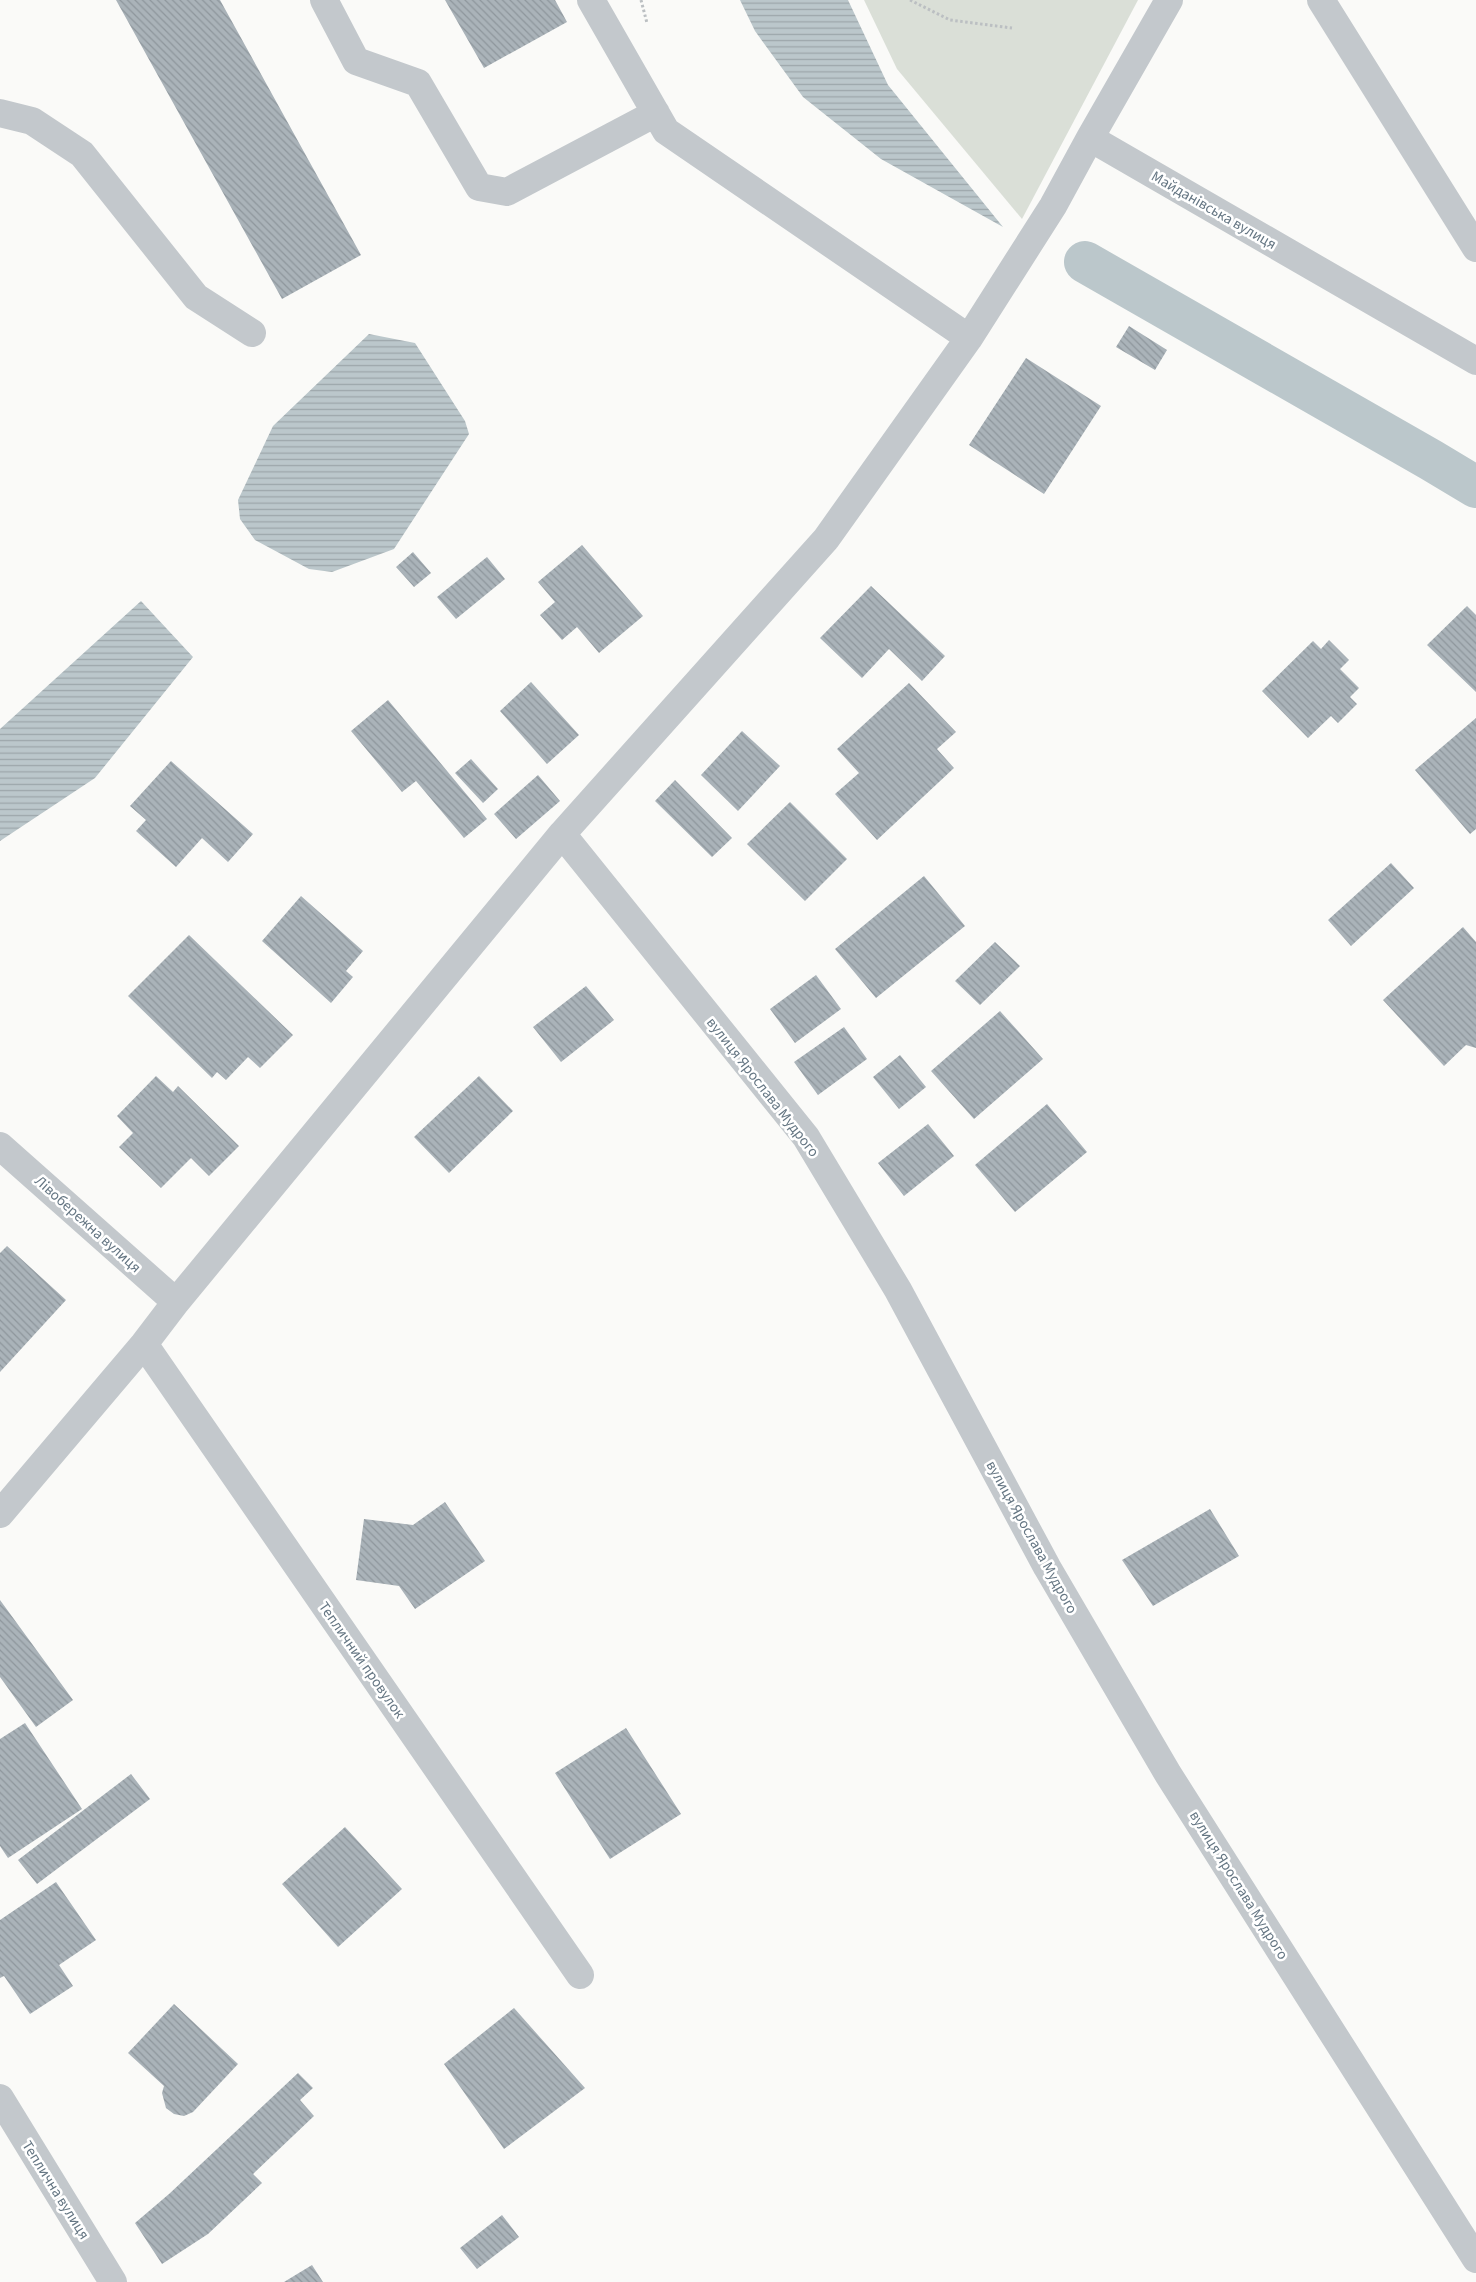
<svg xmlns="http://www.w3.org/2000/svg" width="1476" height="2282" font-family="'Source Sans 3',sans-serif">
	<defs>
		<pattern id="water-rules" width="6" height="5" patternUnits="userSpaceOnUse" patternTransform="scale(1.25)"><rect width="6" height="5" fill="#bbc7cb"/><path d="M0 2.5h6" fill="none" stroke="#9ca6aa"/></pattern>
		<pattern id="building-back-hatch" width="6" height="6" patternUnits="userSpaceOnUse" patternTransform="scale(1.25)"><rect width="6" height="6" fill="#aab3b9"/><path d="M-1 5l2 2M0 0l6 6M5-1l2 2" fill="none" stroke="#8e969c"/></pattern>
	</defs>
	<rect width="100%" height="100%" fill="#fafaf8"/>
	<path fill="#dadfd7" d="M864,0H1138L1022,219L897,69Z"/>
	<path fill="url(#water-rules)" d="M740,0H848L888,85L1003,227L881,159L803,97L755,31Z
		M369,334L415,343L465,421L469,434L394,549L332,572L309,569L255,540L240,519L238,500L273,426Z
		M141,601L193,657L95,778L0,841V729Z"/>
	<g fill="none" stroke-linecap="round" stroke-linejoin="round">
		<path stroke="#bbc7cb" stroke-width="42" d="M1085,262L1431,460L1476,487"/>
	</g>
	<path fill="url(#building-back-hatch)" d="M116,0H220L361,255L282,299Z
		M445,0H555L567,22L484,68Z
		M1129,326L1167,350L1155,370L1116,347Z
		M1026,358L1101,406L1044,494L969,445Z
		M582,545L643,616L599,653L577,627L562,640L540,615L555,602L538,582Z
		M413,552L431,573L414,587L396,567Z
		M487,557L505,579L456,619L437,597Z
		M871,586L945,656L922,681L889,649L862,678L820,638Z
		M1467,606L1476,615V692L1427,645Z
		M1329,640L1349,660L1340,669L1359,688L1350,697L1357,704L1338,723L1331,716L1308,738L1262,691L1313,641L1321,649Z
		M531,682L579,735L547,764L500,711Z
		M909,683L956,732L937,749L954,768L877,840L835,794L859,773L837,749Z
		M388,700L487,819L464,838L416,781L402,792L351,731Z
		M1476,718V829L1470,834L1415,770Z
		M742,731L780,766L738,811L701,775Z
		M471,759L498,789L483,803L455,773Z
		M171,761L253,834L228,862L202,838L176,867L136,831L146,820L130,806Z
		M538,775L560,801L516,839L494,814Z
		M675,780L732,838L712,857L655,801Z
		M790,802L847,859L805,901L747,844Z
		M1391,863L1414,888L1351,946L1328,920Z
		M924,876L965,926L876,998L835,949Z
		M301,896L363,951L346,971L353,977L331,1003L262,941Z
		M1463,927L1476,942V1048L1466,1045L1444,1066L1383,1000Z
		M189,935L293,1035L260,1068L248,1057L226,1080L217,1072L212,1078L128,996Z
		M995,942L1020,966L980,1005L955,981Z
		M816,975L841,1009L795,1043L770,1009Z
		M586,986L614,1020L561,1062L533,1027Z
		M1000,1011L1043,1059L974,1119L931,1071Z
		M844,1027L867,1059L818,1095L794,1062Z
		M900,1055L926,1087L899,1109L873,1077Z
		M156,1076L173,1092L178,1086L239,1146L209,1176L191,1158L161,1188L119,1147L133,1133L117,1116Z
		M479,1076L513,1111L449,1173L414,1137Z
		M1047,1104L1087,1152L1015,1212L975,1165Z
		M928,1124L954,1156L904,1196L878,1163Z
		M7,1246L66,1300L0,1372V1253Z
		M445,1502L485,1561L415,1609L399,1586L356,1580L364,1519L413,1525Z
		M1210,1509L1239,1556L1153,1606L1122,1560Z
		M0,1600L73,1700L36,1727L0,1677Z
		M25,1723L82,1809L8,1858L0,1846V1739Z
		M626,1728L681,1814L610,1859L555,1773Z
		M131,1774L150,1799L37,1884L18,1860Z
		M345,1827L402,1889L338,1947L282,1884Z
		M56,1882L96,1940L59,1965L73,1986L30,2014L4,1976L0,1978V1920Z
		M174,2004L238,2064L193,2112L184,2116L174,2114L166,2108L162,2093L164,2086L128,2053Z
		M514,2008L585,2088L504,2149L444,2064Z
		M298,2073L313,2088L300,2100L314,2116L253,2174L262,2183L208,2234L162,2264L135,2223L169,2194Z
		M502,2215L519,2237L477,2269L460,2248Z
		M312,2265L323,2282H284Z"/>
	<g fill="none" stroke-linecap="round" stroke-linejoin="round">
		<path stroke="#bbbfc2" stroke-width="3" stroke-dasharray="2.5 2.5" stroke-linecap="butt" d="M641,0L647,23
			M910,0L950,20L1012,28"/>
		<path stroke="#c3c8cc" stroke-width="28" d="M324,0L356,61L418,83L479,187L507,192L656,113
			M591,0L666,131L969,338
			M1169,0L1090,138L1476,361
			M1321,0L1476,248
			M0,113L32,121L82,154L196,297L252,333
			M562,834L806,1137L898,1290L1047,1567L1168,1774L1476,2259
			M0,1146L176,1302
			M144,1344L580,1975
			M0,1514L144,1344L176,1302L562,834L826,539L969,338L1053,206L1090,138
			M0,2098L113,2282"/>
	</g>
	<g text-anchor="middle" stroke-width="5" stroke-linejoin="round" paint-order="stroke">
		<g font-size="15" fill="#657683" stroke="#fff">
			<text transform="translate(1214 210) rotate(30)" y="5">Майданівська вулиця</text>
			<text transform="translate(763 1087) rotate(52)" y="5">вулиця Ярослава Мудрого</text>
			<text transform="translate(88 1224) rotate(42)" y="5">Лівобережна вулиця</text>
			<text transform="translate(1032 1537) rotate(61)" y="5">вулиця Ярослава Мудрого</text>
			<text transform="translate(362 1660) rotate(55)" y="5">Тепличний провулок</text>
			<text transform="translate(1239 1885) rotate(58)" y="5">вулиця Ярослава Мудрого</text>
			<text transform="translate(56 2190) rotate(58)" y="5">Теплична вулиця</text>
		</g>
	</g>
</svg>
